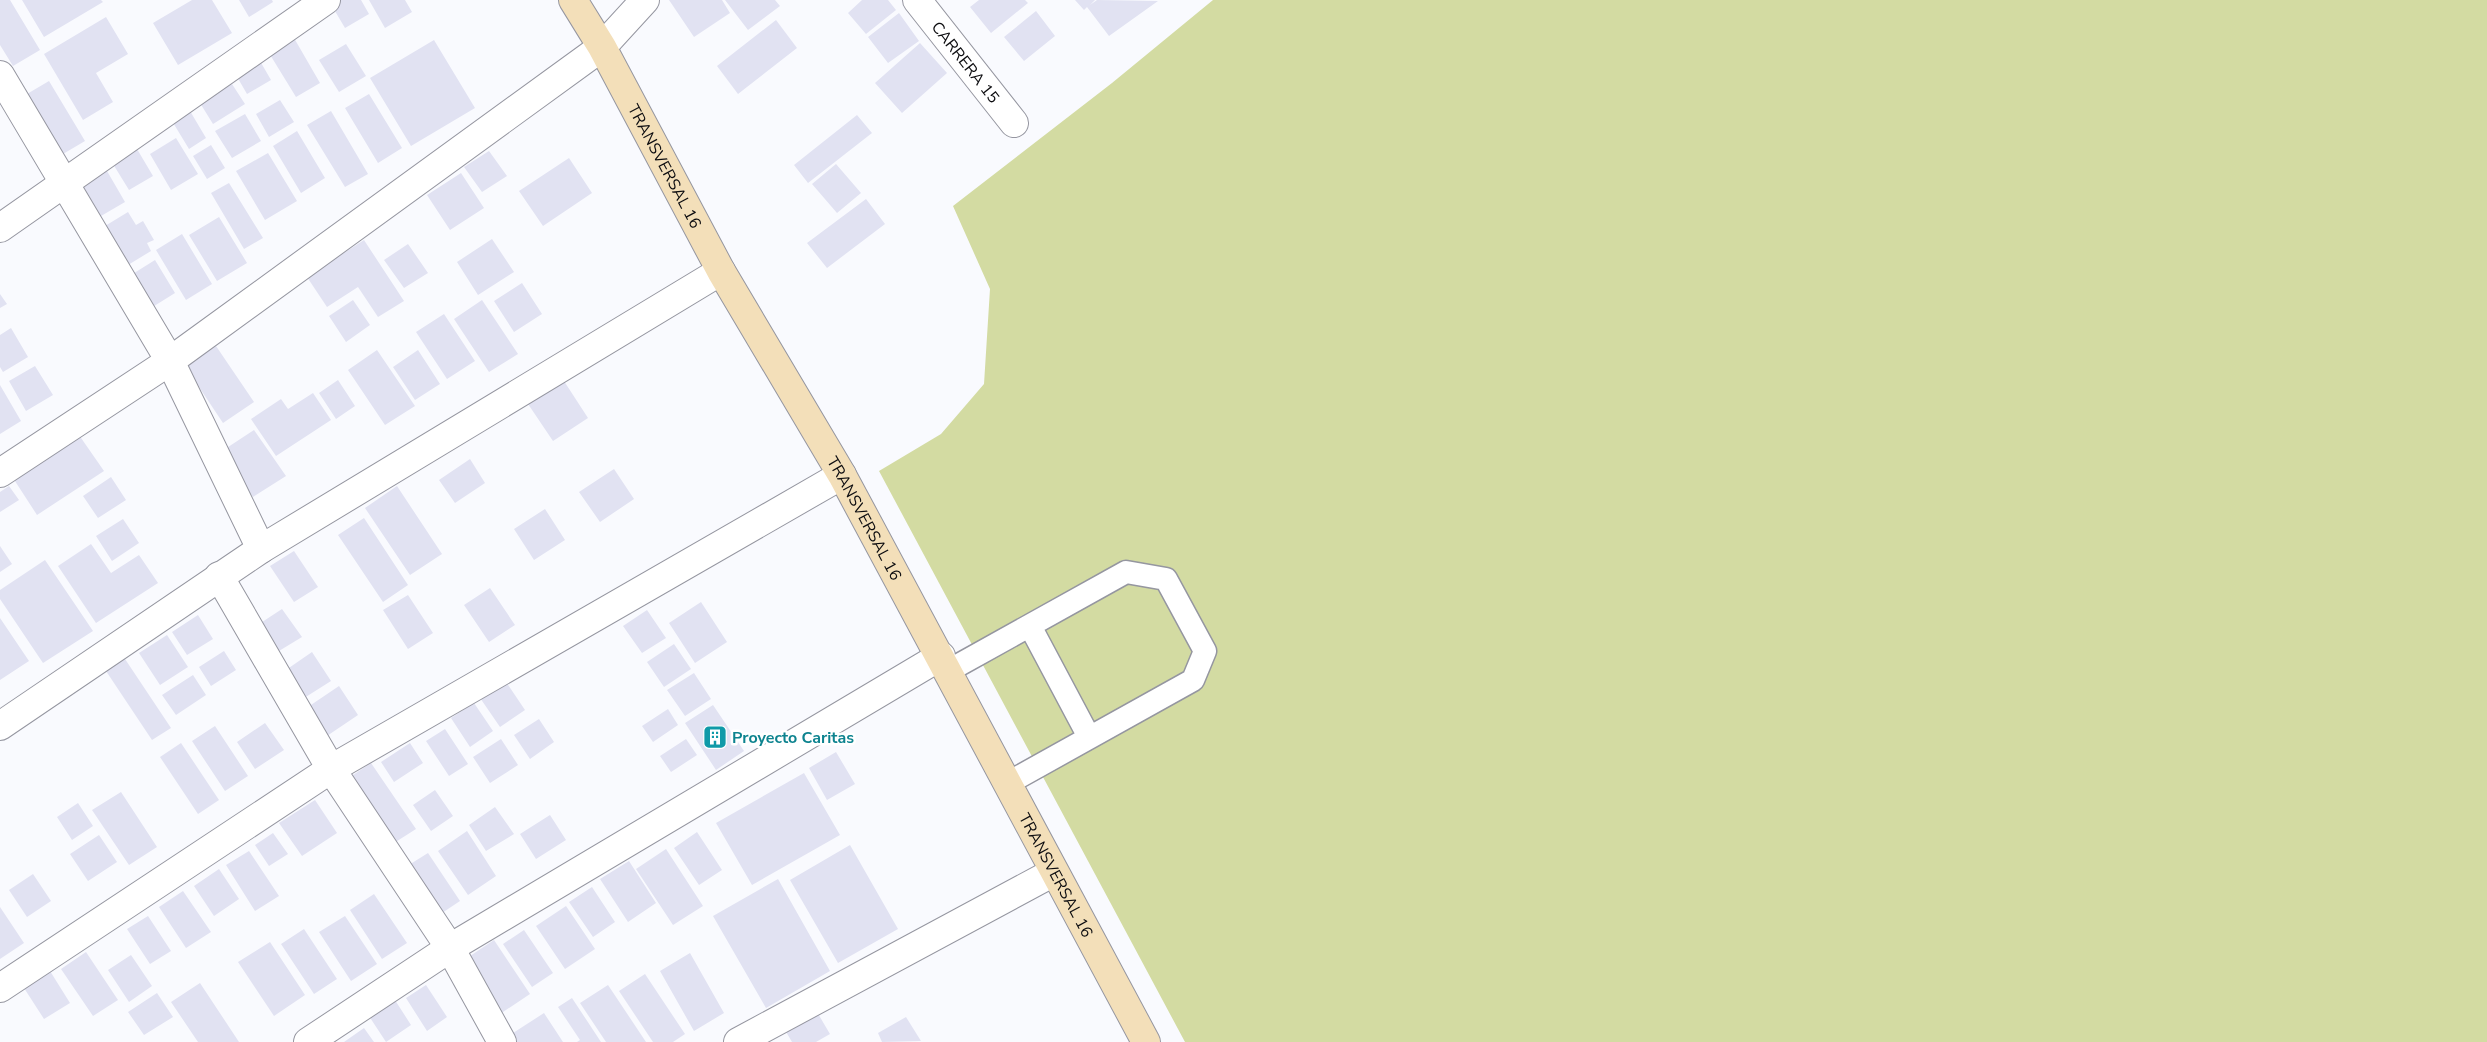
<svg xmlns="http://www.w3.org/2000/svg" width="2487" height="1042" font-family="'Nunito Sans',sans-serif">
	<rect width="100%" height="100%" fill="#f9fafe"/>
	<path fill="#d3dba2" d="M1213,0H2487V1042H1185L879,471L941,434L984,384L990,289L953,206L1112,83Z"/>
	<path fill="#e1e2f2" d="M0,0H10L40,50L13,66L0,45Z
		M22,0H101L103,2L44,37Z
		M192,0H212L232,33L178,65L153,23Z
		M239,0H272L273,2L249,17Z
		M341,0H361L369,14L345,28L332,6Z
		M369,0H405L412,12L385,28Z
		M669,0H722L730,13L694,37Z
		M725,0H775L780,6L748,30Z
		M862,0H888L896,10L866,34L848,13Z
		M979,0H1025L1028,3L991,33L970,7Z
		M1075,0H1095L1090,5L1097,0L1158,1L1109,36L1087,7L1084,10Z
		M1036,11L1055,36L1024,61L1004,37Z
		M899,13L919,41L888,63L868,37Z
		M106,17L128,54L96,73L113,102L83,120L44,54Z
		M776,20L797,48L738,94L717,66Z
		M294,38L320,83L296,97L269,53Z
		M434,40L475,108L411,146L370,78Z
		M920,43L947,73L902,113L875,83Z
		M346,44L366,76L339,92L319,60Z
		M260,61L271,80L247,94L236,75Z
		M49,81L85,141L63,154L27,94Z
		M232,84L245,104L213,124L200,103Z
		M369,94L402,148L378,163L345,108Z
		M280,100L294,122L269,137L256,114Z
		M190,111L206,138L189,149L172,121Z
		M331,111L368,174L345,187L307,125Z
		M245,114L261,141L232,158L215,131Z
		M857,115L872,133L808,183L794,165Z
		M297,131L325,178L301,193L273,146Z
		M176,138L198,174L171,190L150,154Z
		M211,145L225,168L207,179L193,156Z
		M137,149L153,176L129,190L113,164Z
		M489,151L507,176L482,192L464,167Z
		M268,153L297,201L265,220L236,171Z
		M569,158L592,193L543,226L519,191Z
		M836,164L861,193L837,213L812,184Z
		M107,171L125,202L101,216L82,185Z
		M461,173L484,208L450,230L427,195Z
		M229,183L263,238L244,249L211,193Z
		M866,199L885,224L827,268L807,243Z
		M128,212L136,225L143,221L154,240L147,243L151,251L128,265L105,226Z
		M219,217L247,263L217,281L189,235Z
		M182,234L212,284L186,300L156,250Z
		M492,239L514,272L478,295L457,262Z
		M364,240L404,301L378,317L358,287L327,307L307,277Z
		M408,244L428,273L404,288L384,260Z
		M155,260L175,293L151,308L131,275Z
		M522,283L542,314L514,332L494,301Z
		M0,294L7,304L0,308Z
		M353,300L370,325L346,342L329,316Z
		M482,300L518,354L489,372L454,319Z
		M444,314L475,361L447,379L416,332Z
		M11,328L28,357L3,372L0,367V335Z
		M216,346L254,402L223,423L185,366Z
		M377,350L415,406L385,425L348,370Z
		M418,350L440,384L415,400L393,367Z
		M35,366L53,395L26,411L9,381Z
		M562,378L588,418L553,441L526,401Z
		M338,380L355,406L336,419L319,393Z
		M0,385L21,421L0,434Z
		M313,393L331,420L276,456L251,419L281,399L288,409Z
		M254,430L286,476L253,497L222,451Z
		M79,435L104,471L37,515L13,478Z
		M470,459L485,483L455,503L439,480Z
		M614,469L634,499L600,522L579,492Z
		M111,477L126,500L98,518L83,496Z
		M9,486L19,500L0,512V492Z
		M397,486L442,554L410,575L365,508Z
		M545,509L565,540L534,560L514,529Z
		M364,518L408,585L383,602L338,535Z
		M123,519L139,543L112,561L96,536Z
		M91,544L111,573L139,555L158,583L96,623L58,566Z
		M0,546L12,564L0,572Z
		M294,551L318,587L294,602L270,566Z
		M45,560L93,631L43,663L0,599V590Z
		M490,588L515,625L489,642L464,605Z
		M408,595L433,633L408,649L383,610Z
		M701,602L727,642L695,663L669,623Z
		M282,609L302,637L274,654L256,626Z
		M647,610L666,638L642,653L623,626Z
		M198,615L213,639L187,655L172,632Z
		M0,618L29,661L0,680Z
		M167,635L188,667L160,685L139,653Z
		M674,644L691,669L664,687L647,662Z
		M224,651L236,670L211,686L199,667Z
		M312,652L331,681L301,700L283,672Z
		M125,659L171,728L152,740L106,671Z
		M694,673L711,699L685,716L667,690Z
		M193,675L206,695L176,715L162,695Z
		M502,676L525,710L500,727L476,692Z
		M339,686L358,715L321,740L302,711Z
		M474,703L493,731L470,747L451,718Z
		M713,705L744,751L716,770L685,723Z
		M668,709L678,725L653,742L642,726Z
		M539,719L554,742L530,759L514,735Z
		M265,723L284,750L255,769L237,742Z
		M215,726L248,776L225,791L192,741Z
		M445,729L468,764L449,776L426,741Z
		M501,739L518,765L490,783L473,757Z
		M686,739L697,755L671,772L660,756Z
		M181,743L219,800L198,814L160,757Z
		M410,743L423,763L394,782L381,762Z
		M836,752L855,784L827,800L809,768Z
		M371,763L416,829L394,843L350,777Z
		M804,773L840,835L752,885L716,823Z
		M435,790L453,816L431,831L413,805Z
		M121,792L157,847L129,865L92,810Z
		M315,800L337,833L302,856L279,823Z
		M78,803L93,826L72,840L57,817Z
		M495,807L514,834L486,851L469,825Z
		M550,815L566,840L536,859L520,834Z
		M467,831L496,876L468,895L438,851Z
		M697,832L722,870L699,885L674,848Z
		M273,833L288,854L269,866L255,845Z
		M99,835L117,862L88,881L70,854Z
		M850,845L898,929L838,963L790,880Z
		M666,849L703,906L673,925L636,869Z
		M249,851L279,896L255,911L226,865Z
		M428,853L460,901L436,917L404,868Z
		M629,861L656,903L628,922L600,879Z
		M219,869L239,899L214,916L194,886Z
		M33,874L51,901L27,917L9,890Z
		M778,879L830,971L766,1008L713,916Z
		M592,887L615,922L593,937L569,902Z
		M183,891L211,932L186,948L159,907Z
		M374,894L407,943L382,959L350,910Z
		M566,906L595,949L565,969L536,926Z
		M0,907L24,943L0,959Z
		M148,916L171,951L150,964L127,929Z
		M345,916L377,964L351,981L319,932Z
		M304,929L337,979L314,994L281,944Z
		M524,930L553,973L532,987L503,944Z
		M494,940L530,994L500,1014L464,960Z
		M270,942L305,995L274,1016L238,962Z
		M86,952L118,1000L93,1016L61,969Z
		M690,953L724,1013L694,1031L660,971Z
		M131,955L152,986L129,1002L108,970Z
		M50,971L70,1003L44,1019L24,988Z
		M645,974L685,1034L673,1042H653L619,991Z
		M200,983L239,1042H198L171,1002Z
		M426,985L447,1017L427,1031L406,998Z
		M608,985L646,1042H606L580,1003Z
		M157,993L173,1017L144,1035L128,1012Z
		M393,997L411,1025L386,1042L367,1013Z
		M572,998L601,1042H577L580,1040L558,1007Z
		M817,1012L830,1034L816,1042H792L785,1030Z
		M544,1013L563,1042H510L507,1037Z
		M906,1017L921,1041L882,1042L878,1033Z
		M364,1028L374,1042H344Z"/>
	<g fill="none" stroke-linecap="round" stroke-linejoin="round">
		<g stroke="#9596a0" stroke-width="25">
			<path id="lane" d="M1030,626L1089,737
				M948,671L1126,572L1166,579L1205,651L1193,680L1008,783"/>
		</g>
		<g stroke="#9596a0" stroke-width="30">
			<g id="street">
				<path id="s1" d="M917,0L1014,123"/>
				<path d="M0,75L170,361L261,549"/>
				<path d="M0,228L326,0"/>
				<path d="M0,473L170,361L602,47L645,0"/>
				<path d="M219,576L331,769L450,948L502,1042"/>
				<path d="M0,726L261,549L721,271"/>
				<path d="M0,988L331,769L842,475"/>
				<path d="M308,1042L450,948L941,656"/>
				<path d="M738,1042L1054,872"/>
			</g>
		</g>
		<g stroke="#9596a0" stroke-width="30">
			<g id="secondary">
				<path id="s2" d="M573,0L602,47L721,271L842,475L1146,1042"/>
			</g>
		</g>
		<use href="#lane" stroke="#fff" stroke-width="22"/>
		<use href="#street" stroke="#fff" stroke-width="28"/>
		<use href="#secondary" stroke="#f3dfb9" stroke-width="28"/>
	</g>
	<defs>
		<g id="building-square" transform="scale(1.25)"><rect x="-9" y="-9" width="18" height="18" rx="4" fill="#0f9aa8" stroke="#fff"/><path d="M-4-6H4V6H1V3H-1V6H-4ZM-2.5-4.3h1.7v1.8h-1.7ZM.8-4.3h1.7v1.8H.8ZM-2.5-1h1.7V.8h-1.7ZM.8-1h1.7V.8H.8Z" fill="#fff"/></g>
	</defs>
	<g fill-rule="evenodd">
		<use href="#building-square" x="715" y="737"/>
	</g>
	<g text-anchor="middle" stroke-width="5" stroke-linejoin="round" paint-order="stroke">
		<g font-size="16" fill="#0c0c0f" stroke="#fff">
			<text dy="6" stroke="none"><textPath href="#s1" startOffset="79">CARRERA 15</textPath></text>
			<text dy="6" stroke="none"><textPath href="#s2" startOffset="190">TRANSVERSAL 16</textPath></text>
			<text dy="6" stroke="none"><textPath href="#s2" startOffset="595">TRANSVERSAL 16</textPath></text>
			<text dy="6" stroke="none"><textPath href="#s2" startOffset="1000">TRANSVERSAL 16</textPath></text>
		</g>
		<g font-size="16" font-weight="bold" fill="#0d838f" stroke="#fff" text-anchor="start">
			<text x="732" y="743">Proyecto Caritas</text>
		</g>
	</g>
</svg>
